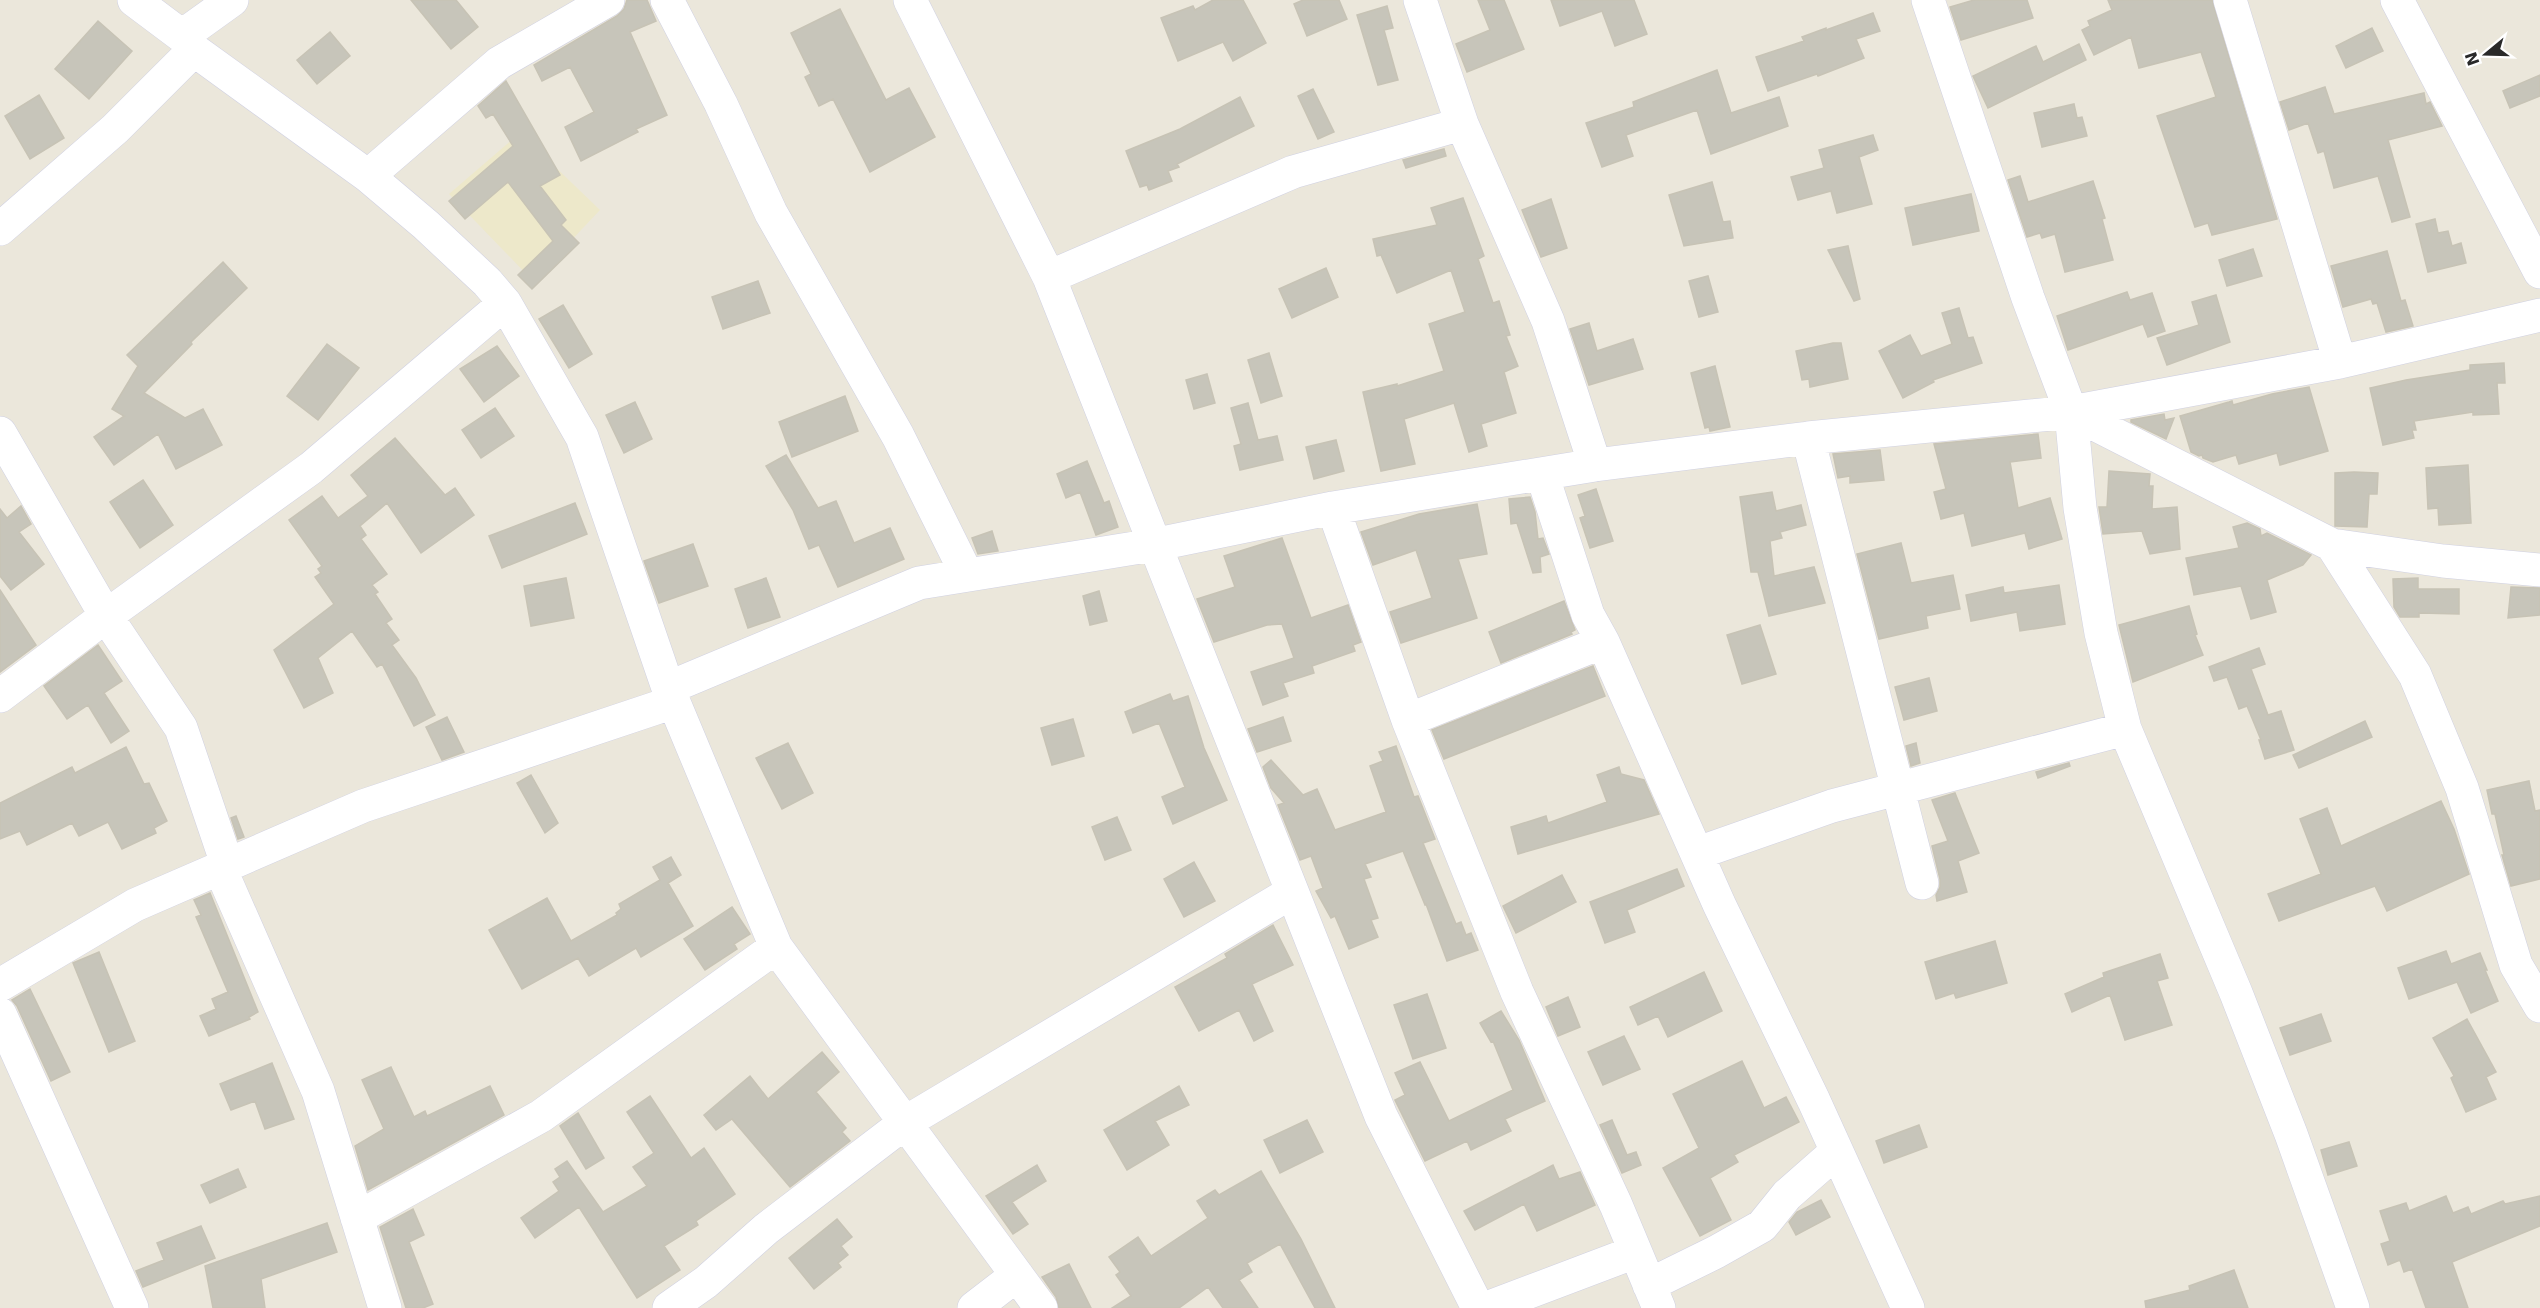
<svg xmlns="http://www.w3.org/2000/svg" width="2540" height="1308" font-family="'DejaVu Sans',sans-serif">
	<rect width="100%" height="100%" fill="#ebe7db"/>
	<path fill="#ede8ca" d="M520,133L600,210L533,281L449,194Z"/>
	<path fill="#c7c5ba" stroke="#c7c3b5" stroke-width="1.5" d="M411,0H456L478,27L451,49Z
		M627,0H647L656,21L630,32L667,115L636,129L638,132L581,161L565,127L594,112L570,67L542,81L534,65L617,16L624,9Z
		M1213,0H1243L1266,43L1233,61L1223,42L1178,61L1161,18L1193,6L1195,10Z
		M1303,0H1339L1347,19L1307,36L1294,4Z
		M1478,0H1504L1524,49L1467,72L1456,44L1490,30Z
		M1551,0H1634L1647,34L1615,46L1602,11L1560,26Z
		M1974,0H2027L2033,18L1961,40L1950,7Z
		M2108,0H2212L2277,219L2212,235L2208,223L2195,227L2157,116L2216,97L2201,52L2139,68L2131,37L2094,55L2082,30L2090,26L2088,21L2112,10Z
		M1387,6L1393,28L1384,30L1398,80L1378,85L1357,15Z
		M840,9L886,100L909,88L935,137L870,172L833,99L819,106L805,77L811,74L791,33Z
		M1873,13L1880,31L1856,39L1864,58L1818,76L1817,74L1768,91L1756,57L1804,41L1802,37L1826,28V30Z
		M98,21L132,51L89,99L55,69Z
		M2372,28L2383,51L2346,68L2336,46Z
		M330,32L350,56L317,84L297,60Z
		M2079,44L2086,60L1988,108L1973,76L2036,46L2043,62Z
		M1717,70L1731,113L1779,97L1788,126L1711,154L1697,110L1626,135L1633,156L1602,167L1586,123L1634,107L1633,102Z
		M2540,75V96L2510,108L2503,91Z
		M506,81L560,175L540,186L566,220L561,225L579,243L532,289L518,275L553,241L508,182L465,219L449,201L513,146L493,114L486,118L478,106Z
		M2325,87L2334,114L2424,93L2426,104L2430,102L2442,126L2388,140L2410,217L2392,222L2378,176L2334,188L2324,151L2318,153L2308,123L2289,130L2280,102Z
		M1313,89L1334,132L1318,139L1298,96Z
		M39,95L64,138L30,159L5,116Z
		M1240,97L1254,126L1177,164L1179,167L1168,171L1172,181L1149,190L1147,185L1140,187L1126,151L1180,129Z
		M2074,104L2077,118L2082,117L2087,136L2042,147L2034,113Z
		M1873,135L1878,150L1859,157L1872,204L1837,213L1831,191L1798,200L1791,177L1824,168L1819,150Z
		M1444,149L1446,156L1406,168L1403,160Z
		M2020,176L2028,202L2093,181L2105,218L2102,219L2113,260L2065,272L2055,234L2042,238L2040,233L2027,237L2008,180Z
		M1712,182L1723,222L1730,221L1733,238L1684,246L1669,195Z
		M1971,194L1979,231L1913,245L1905,208Z
		M1463,198L1484,256L1478,259L1493,303L1499,301L1510,335L1506,336L1518,366L1504,372L1516,413L1481,424L1487,446L1469,452L1454,403L1404,419L1415,464L1381,471L1363,392L1397,384V386L1444,371L1429,324L1465,312L1451,270L1397,293L1381,255L1377,256L1373,239L1437,225L1431,208Z
		M1551,199L1567,248L1541,257L1522,210Z
		M2435,219L2438,233L2448,231L2452,246L2461,243L2466,263L2428,272L2416,224Z
		M1848,246L1860,299L1854,301L1828,250Z
		M2253,249L2262,276L2227,286L2219,260Z
		M2387,251L2401,301L2405,300L2413,326L2386,332L2377,303L2373,304L2371,299L2343,307L2331,266Z
		M223,262L247,288L191,342L192,344L144,393L185,418L203,409L222,445L176,469L158,434L114,465L94,437L124,416L112,409L138,366L127,355Z
		M1326,268L1338,297L1292,318L1279,289Z
		M1708,276L1718,312L1699,317L1689,281Z
		M758,281L770,313L723,329L712,297Z
		M2127,292L2130,300L2152,293L2165,331L2148,337L2143,324L2068,350L2057,316Z
		M2216,295L2230,342L2167,365L2157,338L2199,325L2192,302Z
		M563,305L592,354L569,368L539,319Z
		M1959,308L1968,338L1973,337L1982,363L1933,380L1934,382L1903,398L1879,351L1910,335L1921,356L1952,344L1942,313Z
		M1589,323L1597,351L1633,339L1643,369L1589,385L1570,329Z
		M1833,343H1841L1848,379L1810,387L1809,379L1802,380L1796,351Z
		M327,344L359,368L318,420L287,396Z
		M497,346L519,376L484,402L460,369Z
		M1269,353L1282,396L1261,403L1248,360Z
		M2504,363L2505,383H2497L2499,414L2473,415V412L2414,421L2416,430H2412L2414,438L2383,445L2370,388L2406,380L2470,370V365Z
		M1715,366L1730,427L1710,431L1709,427L1705,428L1691,373Z
		M1207,374L1215,403L1194,409L1186,380Z
		M2309,387L2328,451L2280,465L2277,453L2239,464L2236,455L2213,462L2203,458L2202,455L2199,456L2191,452L2180,416L2229,402L2232,401L2233,405L2272,394Z
		M845,396L858,431L792,457L779,422Z
		M635,402L652,439L624,453L606,415Z
		M1248,403L1258,440L1277,436L1283,460L1240,470L1234,446L1241,444L1231,408Z
		M495,408L514,436L481,458L462,430Z
		M2164,414L2165,420L2174,418L2166,439L2131,422V420Z
		M2038,434L2041,458L2010,462L2018,508L2050,498L2062,539L2029,549L2025,533L1972,546L1964,513L1941,519L1934,492L1946,489L1934,444Z
		M395,438L445,495L455,488L474,515L421,553L387,503L360,526L366,535L361,539L387,574L372,585L378,592L375,594L392,619L386,623L399,640L392,645L416,678L435,715L414,726L382,664L377,667L352,631L318,658L333,693L304,708L274,650L334,604L315,577L321,573L318,569L322,566L289,520L322,496L338,518L368,496L351,475Z
		M1336,440L1344,471L1314,479L1306,447Z
		M1880,450L1884,480L1850,483V476L1838,478L1833,454Z
		M786,455L818,508L836,501L854,543L890,528L904,559L838,587L819,545L809,549L793,510L766,466Z
		M1087,461L1104,503L1109,501L1118,527L1096,535L1080,492L1066,498L1057,474Z
		M2468,465L2471,523L2439,525L2438,508L2428,509L2426,468Z
		M2109,471L2150,474L2149,486H2153L2152,509L2177,507L2180,549L2150,554L2142,531L2103,534L2099,507H2107Z
		M2354,472L2378,473L2377,494H2369L2367,527L2335,526V473Z
		M143,480L173,525L140,548L110,502Z
		M1596,489L1613,541L1590,548L1580,518L1585,516L1578,495Z
		M1772,492L1776,511L1801,505L1806,525L1780,532L1782,538L1770,541L1774,576L1814,567L1825,603L1769,616L1758,572H1751L1740,497Z
		M1530,497L1535,512L1538,539L1543,538L1549,554L1540,557L1541,572L1533,573L1517,523L1511,524L1509,499Z
		M575,503L587,534L502,568L489,536Z
		M1477,504L1487,554L1458,559L1477,618L1401,643L1390,612L1432,598L1416,550L1373,565L1361,532L1419,514Z
		M21,506L31,524L19,532L44,564L11,590L0,576V509L7,518Z
		M2247,523L2260,529L2261,536L2267,533L2311,555L2303,565L2267,580L2276,612L2251,619L2241,586L2194,595L2186,558L2239,548L2233,527Z
		M992,531L998,551L978,554L972,538Z
		M1282,538L1311,618L1348,605L1361,642L1353,645L1355,651L1312,666L1314,673L1283,683L1288,696L1263,705L1251,672L1294,658L1282,624L1267,625L1214,642L1197,599L1235,587L1224,556Z
		M1901,543L1911,583L1953,575L1960,609L1926,616L1928,628L1879,639L1857,554Z
		M693,544L708,586L659,603L644,561Z
		M566,578L574,618L531,626L524,586Z
		M766,578L780,617L748,628L735,589Z
		M2418,578V589H2459V614L2419,613V617H2400L2394,607L2393,579Z
		M2059,585L2065,624L2020,631L2017,612L1971,621L1966,595L2003,587L2004,593Z
		M2511,587L2540,588V615L2508,618Z
		M0,590L36,645L0,672Z
		M1099,591L1107,621L1090,625L1083,596Z
		M1564,601L1575,630L1571,632L1572,634L1501,663L1489,632Z
		M2189,606L2197,634L2195,635L2203,655L2133,682L2119,625Z
		M1760,625L1776,674L1742,684L1727,635Z
		M98,645L122,681L104,693L129,731L111,743L88,705L67,719L44,686Z
		M2259,648L2265,664L2251,669L2268,715L2281,711L2294,750L2265,759L2259,740H2261L2247,706L2239,709L2227,677L2214,681L2209,667Z
		M1593,666L1605,696L1444,759L1432,730Z
		M1929,678L1937,711L1904,720L1895,687Z
		M1170,694L1173,701L1188,696L1204,748L1227,800L1173,824L1162,797L1185,787L1159,723L1133,733L1125,712Z
		M447,717L464,752L442,760L426,727Z
		M1283,717L1291,741L1257,752L1248,729Z
		M1073,719L1084,756L1052,765L1041,728Z
		M2365,721L2372,737L2299,768L2293,755Z
		M788,743L813,793L782,809L756,758Z
		M1916,743L1920,763L1911,766L1906,746Z
		M1396,746L1414,797L1418,796L1435,839L1423,843L1456,924L1461,922L1466,935L1471,933L1478,950L1447,961L1426,904L1425,905L1403,851L1365,864L1371,877L1364,879L1378,918L1371,920L1378,937L1349,949L1335,916L1331,918L1316,891L1323,888L1311,856L1300,860L1278,805L1284,803L1271,788L1263,767L1271,760L1303,795L1317,789L1335,830L1386,812L1370,766L1383,761L1379,752Z
		M126,747L144,784L149,783L167,821L154,828L156,833L122,849L108,822L79,836L72,823L27,845L20,831L0,839V803L72,767L75,773Z
		M2069,763L2070,766L2038,778L2036,772Z
		M1619,767L1621,774L1644,780L1659,814L1518,854L1511,827L1546,816L1548,823L1607,802L1597,775Z
		M531,775L558,823L545,833L517,783Z
		M2529,781L2535,811L2540,810V879L2511,886L2502,855H2504L2495,814H2492L2487,790Z
		M1955,793L1979,853L1958,861L1967,892L1937,901L1936,895L1940,887V879L1932,846L1948,841L1932,800Z
		M2441,801L2454,829L2469,874L2387,911L2375,886L2279,921L2268,894L2321,874L2300,819L2327,808L2341,846Z
		M236,816L244,837L238,839L231,818Z
		M1117,817L1131,850L1105,860L1092,827Z
		M671,857L681,875L668,883L693,926L641,957L636,948L589,976L578,958L522,989L489,930L547,898L571,941L617,915L616,913L621,909L619,904L660,880L653,867Z
		M1194,862L1215,901L1184,917L1164,879Z
		M1677,869L1684,886L1627,910L1635,932L1605,943L1590,902Z
		M1562,875L1576,902L1516,933L1503,906Z
		M210,893L258,1012L249,1017L250,1019L209,1036L200,1016L216,1009L212,999L228,992L196,917L201,915L194,900Z
		M732,907L750,934L734,944L737,949L705,970L684,939Z
		M1273,925L1293,965L1252,984L1273,1031L1254,1041L1239,1010L1199,1031L1175,987L1227,958L1225,954Z
		M1995,941L2007,983L1956,998L1954,993L1936,999L1925,962Z
		M2446,951L2451,964L2480,953L2487,970H2485L2498,1001L2471,1013L2457,982L2409,999L2398,968Z
		M99,952L135,1041L109,1052L73,963Z
		M2160,954L2168,978L2157,981L2172,1025L2125,1040L2110,995L2072,1012L2065,994L2104,977L2103,973Z
		M1704,972L1722,1011L1668,1037L1658,1016L1638,1025L1630,1007Z
		M30,989L70,1072L51,1081L17,1006L12,1000Z
		M1427,994L1446,1048L1413,1059L1394,1005Z
		M1568,997L1580,1027L1558,1036L1546,1007Z
		M1501,1011L1519,1040L1545,1101L1505,1119L1511,1131L1471,1150L1467,1141L1425,1161L1395,1100L1405,1095L1395,1073L1420,1062L1449,1121L1513,1090L1493,1041L1491,1042L1480,1023Z
		M2321,1014L2331,1041L2290,1055L2280,1028Z
		M2467,1019L2496,1072L2486,1077L2496,1099L2466,1112L2451,1078L2454,1076L2433,1038Z
		M1624,1036L1640,1069L1603,1085L1588,1052Z
		M822,1052L839,1072L816,1092L846,1128L842,1132L850,1141L790,1187L732,1119L716,1130L704,1115L750,1076L768,1099Z
		M1742,1061L1764,1108L1786,1097L1799,1122L1734,1155L1738,1162L1710,1178L1731,1220L1700,1236L1663,1168L1699,1148L1673,1094Z
		M272,1063L294,1119L265,1129L255,1101L231,1110L220,1084Z
		M391,1067L414,1117L425,1111L427,1116L490,1086L504,1115L368,1190L355,1146L384,1129L362,1080Z
		M1179,1086L1189,1105L1155,1121L1169,1145L1127,1170L1104,1130Z
		M650,1096L691,1158L704,1148L735,1194L696,1221L698,1225L664,1246L680,1270L637,1298L579,1207L535,1238L521,1218L559,1191L553,1182L560,1177L555,1169L567,1161L603,1212L647,1186L633,1167L654,1153L627,1112Z
		M578,1113L604,1158L586,1169L560,1126Z
		M1307,1120L1323,1152L1280,1173L1264,1140Z
		M1612,1120L1627,1155L1636,1152L1641,1165L1622,1173L1600,1125Z
		M1919,1125L1927,1147L1884,1163L1876,1141Z
		M2349,1142L2357,1166L2328,1175L2321,1150Z
		M1037,1165L1046,1181L1012,1202L1028,1224L1013,1234L986,1196Z
		M1553,1165L1559,1179L1580,1172L1595,1205L1537,1231L1524,1204L1475,1230L1464,1211Z
		M238,1169L246,1187L210,1203L201,1185Z
		M1261,1171L1301,1239L1335,1308H1315L1280,1244L1247,1263L1252,1272L1239,1280L1258,1308H1223L1208,1287L1179,1308H1112L1131,1296L1116,1275L1120,1272L1109,1257L1138,1237L1151,1256L1208,1218L1197,1201L1215,1190L1219,1195Z
		M2446,1196L2453,1213L2468,1207L2471,1214L2503,1201L2505,1204L2540,1196V1226L2452,1262L2468,1308H2426L2412,1269L2404,1272L2400,1260L2388,1265L2381,1244L2390,1241L2380,1211L2406,1203L2409,1211Z
		M1821,1200L1830,1217L1796,1235L1789,1222L1797,1212Z
		M413,1209L424,1235L409,1242L433,1304L423,1308H406L380,1227Z
		M837,1219L852,1237L841,1246L848,1255L838,1263L841,1267L814,1289L789,1258Z
		M327,1223L337,1252L261,1279L265,1308H213L205,1266Z
		M201,1226L215,1258L143,1287L136,1271L164,1260L157,1243Z
		M1069,1264L1091,1308H1059L1056,1297L1042,1277Z
		M2234,1270L2248,1308H2146L2145,1301L2190,1290L2189,1286Z"/>
	<g fill="none" stroke-linecap="round" stroke-linejoin="round">
		<g stroke="#d0d1e2" stroke-width="34">
			<path id="minor" d="M134,0L182,36L194,50L368,176L426,225L487,282L505,303L582,437L668,688L776,947L1041,1308
				M667,0L721,104L771,213L898,436L967,575
				M910,0L1049,277L1381,1116L1478,1308
				M1420,0L1462,124L1548,321L1595,465
				M1928,0L2028,298L2071,412L2080,508L2101,633L2125,729L2236,993L2291,1134L2353,1308
				M2230,0L2340,362
				M2397,0L2540,272
				M182,36L232,0
				M368,176L499,63L608,0
				M0,229L115,129L194,50
				M1049,277L1293,172L1462,124
				M2071,412L2332,545L2443,561L2540,570
				M0,433L106,616L181,728L227,864
				M1808,438L1922,883
				M1542,474L1588,615L1603,642L1719,904L1814,1101L1908,1308
				M1333,508L1408,720L1517,992L1616,1205L1659,1308
				M2332,545L2415,675L2462,788L2516,965L2540,1006
				M668,688L919,583L1153,545L1333,508L1595,465L1808,438L2071,412L2340,362L2540,315
				M0,696L106,616L311,468L505,303
				M1408,720L1603,642
				M1698,853L1832,806L2125,729
				M220,868L318,1091L385,1308
				M0,985L135,905L363,806L674,702
				M0,1014L132,1308
				M357,1218L541,1116L776,947
				M1649,1285L1716,1252L1762,1226L1787,1195L1836,1152
				M669,1308L706,1282L766,1229L906,1122L1292,892
				M974,1308L1017,1275
				M1487,1308L1635,1252"/>
		</g>
		<use href="#minor" stroke="#fff" stroke-width="33"/>
	</g>
	<g transform="translate(2486 54) rotate(251)" stroke="#ffffff" stroke-width="4.5" paint-order="stroke">
	<path d="M0-4.5L10 22L0 15L-10 22Z" fill="#292929"/>
	<text y="-9" font-size="16" font-weight="bold" text-anchor="middle" fill="#292929">N</text>
	</g>
</svg>
